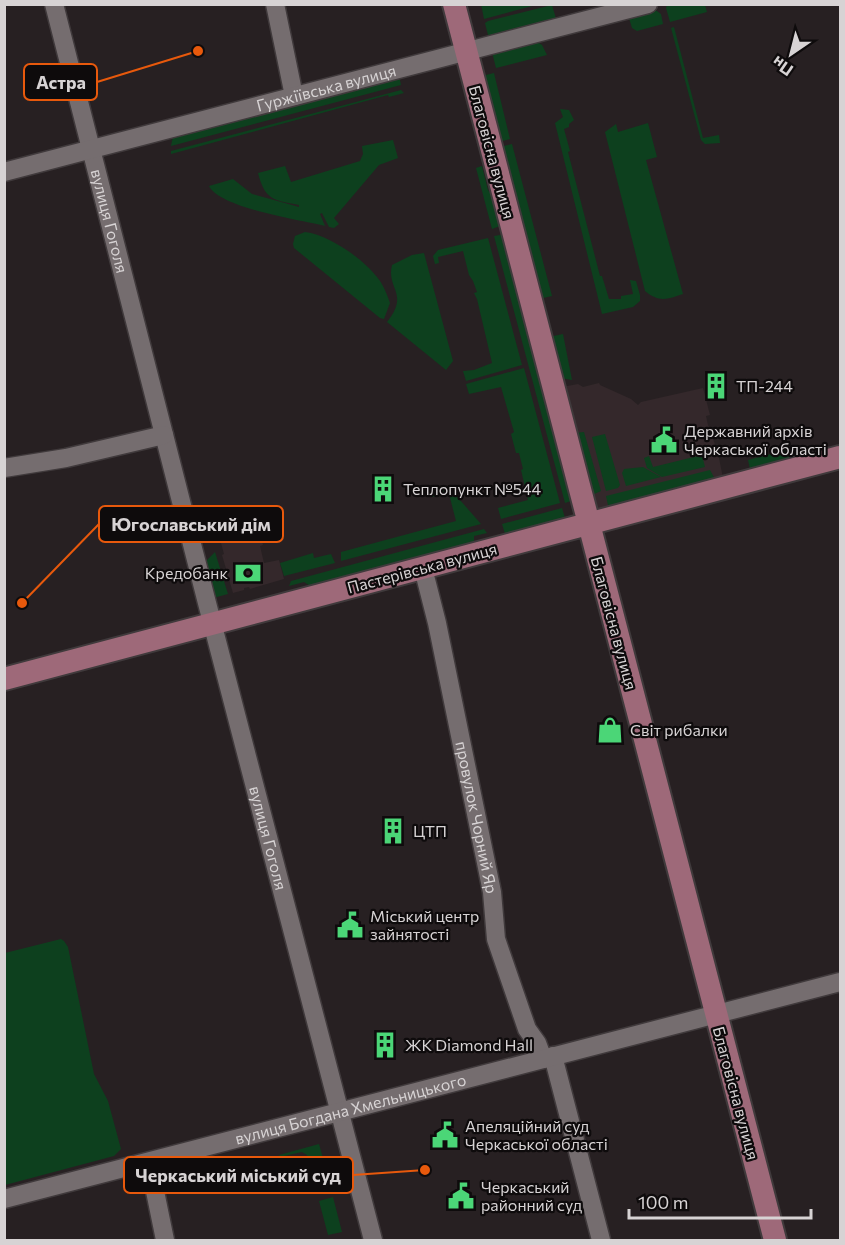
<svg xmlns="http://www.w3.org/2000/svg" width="845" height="1245" font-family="Commissioner,sans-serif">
	<rect width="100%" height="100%" fill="#272022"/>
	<path fill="#34282b" d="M599,383L600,385L631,399L638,405L641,402L703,388L710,415L706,416L708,425L718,453L723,478L609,510L598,508L594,505L562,387L578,384L583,387Z
		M260,533L263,545L260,546L264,563L279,560L284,579L250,589L249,587L244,588V590L233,593L222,555L224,554L221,543Z"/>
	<path fill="#0d401e" d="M481,4H536V5L484,19Z
		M552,5L557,22L489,39L485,23L488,21Z
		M667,5H705L707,12L670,22L666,8Z
		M654,9L661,14L663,24L637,31L632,28L629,18Z
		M674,27L703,138L719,135L720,143L705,144L701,140L671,28Z
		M534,40L542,45L547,55L496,68L492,52Z
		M494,73L510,139L499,142L482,76Z
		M396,77L400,80L401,85L171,146L173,136Z
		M401,90L404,93L389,97L388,95L171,154V151Z
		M560,109L569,110L574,120L569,124V127L564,129L570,151L568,152L600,276H602L609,299H621V296L633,294L630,280L636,281L640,295V301L633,307L602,314L555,123L563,117Z
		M648,123L657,157L646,160L683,294C668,299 659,303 645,291L605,132L616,124L618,132Z
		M393,140L398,158L379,165L334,218L339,224L334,228L329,227L322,213L320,214L325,226C300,220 220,208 209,186L233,179L252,194L299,207V205C273,200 265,200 258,173L285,166L291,182L360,161L363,154L362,146Z
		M512,144L552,296L539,299L500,147Z
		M482,166L488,190L497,202L500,226L492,229L476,168Z
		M305,232C329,235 362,258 377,277C383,284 387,294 390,303L384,319L380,318L294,248L293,244L295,236Z
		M500,235L506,236L574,500L565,503L494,236Z
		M488,238L522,365L466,381L463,371L474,370L492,363L477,299L474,293L477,292L473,281L469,275L463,251L438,257L439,263L435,264L433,256L438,250Z
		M424,253L453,361L446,370L387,322C410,293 386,289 392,265L412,255Z
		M563,334L572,380L560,378L549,337Z
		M524,368L560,503L501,519L498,508L528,500L521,470L523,469L519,453H516L511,434L514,432L501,387L469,394L466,384Z
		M584,432L601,491L590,496L574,433Z
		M605,434L620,485L618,488L606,491L592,437Z
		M794,448L798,460L750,469L748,460Z
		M702,455L705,467L662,477L647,468L644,458L649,456L653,467Z
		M643,467L661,477L626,486L622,473L624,469Z
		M710,470L715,479L609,510L606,496Z
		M445,488L453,492L481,524L341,561V552L456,521L449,494L431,497L430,492Z
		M562,508L566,521L506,537L502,524Z
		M484,529L487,533L474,536V546L315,589L304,582L289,586L291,581Z
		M215,552L228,594L213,598L204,563Z
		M313,553L314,558L331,554L335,563L284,576L280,563Z
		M61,939L64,941L68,947L94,1074L108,1101L121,1149L114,1156L5,1185V953Z
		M319,1144L330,1183L315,1187L307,1155L302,1152L280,1157L279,1155Z
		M333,1197L342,1232L328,1235L319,1201Z"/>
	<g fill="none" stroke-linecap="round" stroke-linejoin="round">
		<g stroke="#403a3c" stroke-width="21">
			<g id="minor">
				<path id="s1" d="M54,4L207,603L373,1240"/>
				<path d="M275,4L294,96"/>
				<path id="s2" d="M4,172L648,4"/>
				<path d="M4,468L66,458L164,435"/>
				<path id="s3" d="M423,568L437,623L492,892L496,939L527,1029L537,1043L543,1059"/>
				<path d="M553,1056L601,1240"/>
				<path d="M149,1162L165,1240"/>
				<path id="s4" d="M4,1199L840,982"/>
			</g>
		</g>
		<g stroke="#403a3c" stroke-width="26">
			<path id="major" d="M454,4L775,1240
				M4,679L840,457"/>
		</g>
		<use href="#minor" stroke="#756d6f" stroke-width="18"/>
		<use href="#major" stroke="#9e6979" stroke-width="22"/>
	</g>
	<defs>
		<g id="building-bare" transform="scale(2.07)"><path d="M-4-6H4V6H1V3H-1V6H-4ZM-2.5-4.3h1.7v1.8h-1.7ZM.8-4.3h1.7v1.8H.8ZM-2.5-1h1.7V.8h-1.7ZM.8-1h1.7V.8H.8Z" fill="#4bd677" stroke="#0e0b0c" stroke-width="2.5" paint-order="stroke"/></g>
		<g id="civic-bare" transform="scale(2.07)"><path d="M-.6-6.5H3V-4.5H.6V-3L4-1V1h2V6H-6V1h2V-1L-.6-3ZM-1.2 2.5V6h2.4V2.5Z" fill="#4bd677" stroke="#0e0b0c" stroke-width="2.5" paint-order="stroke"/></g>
		<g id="bank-bare" transform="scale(2.07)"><path d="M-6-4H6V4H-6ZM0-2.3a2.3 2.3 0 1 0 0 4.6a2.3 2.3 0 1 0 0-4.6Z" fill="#4bd677" stroke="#0e0b0c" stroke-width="2.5" paint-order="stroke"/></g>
		<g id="shop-bare" transform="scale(2.07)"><path d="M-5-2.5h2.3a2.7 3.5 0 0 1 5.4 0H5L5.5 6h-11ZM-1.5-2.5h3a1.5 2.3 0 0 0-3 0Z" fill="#4bd677" stroke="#0e0b0c" stroke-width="2.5" paint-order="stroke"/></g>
	</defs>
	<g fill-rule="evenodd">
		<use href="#building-bare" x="716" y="386"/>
		<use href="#civic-bare" x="664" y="440"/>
		<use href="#building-bare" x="383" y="489"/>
		<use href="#bank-bare" x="248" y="573"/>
		<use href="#shop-bare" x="610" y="730"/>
		<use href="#building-bare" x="393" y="831"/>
		<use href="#civic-bare" x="350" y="925"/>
		<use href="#building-bare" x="385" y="1045"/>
		<use href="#civic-bare" x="445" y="1135"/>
		<use href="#civic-bare" x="461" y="1196"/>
	</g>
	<g text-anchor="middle" stroke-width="4.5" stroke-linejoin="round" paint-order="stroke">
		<g font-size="16" fill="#d7d3d4" stroke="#0e0b0c">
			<text dy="6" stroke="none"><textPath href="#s2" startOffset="333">Гуржіївська вулиця</textPath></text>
			<text transform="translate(492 152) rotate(75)" y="6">Благовісна вулиця</text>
			<text dy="6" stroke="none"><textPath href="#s1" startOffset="224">вулиця Гоголя</textPath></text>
			<text transform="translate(422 568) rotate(-15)" y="6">Пастерівська вулиця</text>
			<text transform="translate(614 623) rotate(75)" y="6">Благовісна вулиця</text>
			<text dy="6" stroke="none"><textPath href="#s3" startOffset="255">провулок Чорний Яр</textPath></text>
			<text dy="6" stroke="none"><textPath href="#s1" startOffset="861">вулиця Гоголя</textPath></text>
			<text transform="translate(736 1093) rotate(75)" y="6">Благовісна вулиця</text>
			<text dy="6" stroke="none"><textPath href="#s4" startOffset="358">вулиця Богдана Хмельницького</textPath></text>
		</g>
		<g font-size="16" fill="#d7d3d4" stroke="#0e0b0c" text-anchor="start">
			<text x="736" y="392">ТП-244</text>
			<text x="684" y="437">Державний архів<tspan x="684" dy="18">Черкаської області</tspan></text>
			<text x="403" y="495">Теплопункт №544</text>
			<text x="228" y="579" text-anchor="end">Кредобанк</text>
			<text x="630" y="736">Світ рибалки</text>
			<text x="413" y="837">ЦТП</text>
			<text x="370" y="922">Міський центр<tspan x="370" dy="18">зайнятості</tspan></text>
			<text x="405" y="1051">ЖК Diamond Hall</text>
			<text x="465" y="1132">Апеляційний суд<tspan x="465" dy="18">Черкаської області</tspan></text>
			<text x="481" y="1193">Черкаський<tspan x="481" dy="18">районний суд</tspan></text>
		</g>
	</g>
	<path fill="none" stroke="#e8590c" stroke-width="2" d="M198 51L97 82M22 603L99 524M425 1170L353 1175"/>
	<g fill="#e8590c" stroke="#0e0b0c" stroke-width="2">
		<circle cx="198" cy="51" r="6"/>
		<circle cx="22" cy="603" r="6"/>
		<circle cx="425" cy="1170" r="6"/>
	</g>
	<g fill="#0e0b0c" stroke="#e8590c" stroke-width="2">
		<rect x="24" y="64" width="73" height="36" rx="6"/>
		<rect x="99" y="506" width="184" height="36" rx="6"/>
		<rect x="124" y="1157" width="229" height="36" rx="6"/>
	</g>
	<g font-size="18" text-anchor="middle" font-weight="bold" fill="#d7d3d4">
		<text x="61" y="89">Астра</text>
		<text x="191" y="531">Югославський дім</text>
		<text x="238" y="1182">Черкаський міський суд</text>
	</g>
	<rect width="845" height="1245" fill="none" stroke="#d7d3d4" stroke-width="12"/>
	<g transform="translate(791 54) rotate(215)" stroke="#0e0b0c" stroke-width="4.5" paint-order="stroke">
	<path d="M0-4.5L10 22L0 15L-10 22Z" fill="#d7d3d4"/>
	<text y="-9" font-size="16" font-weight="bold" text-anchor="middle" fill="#d7d3d4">Пн</text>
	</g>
	<path d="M629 1209v9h182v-9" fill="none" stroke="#d7d3d4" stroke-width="3"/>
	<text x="638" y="1209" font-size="18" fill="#d7d3d4" stroke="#0e0b0c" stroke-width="4.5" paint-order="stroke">100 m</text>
</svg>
